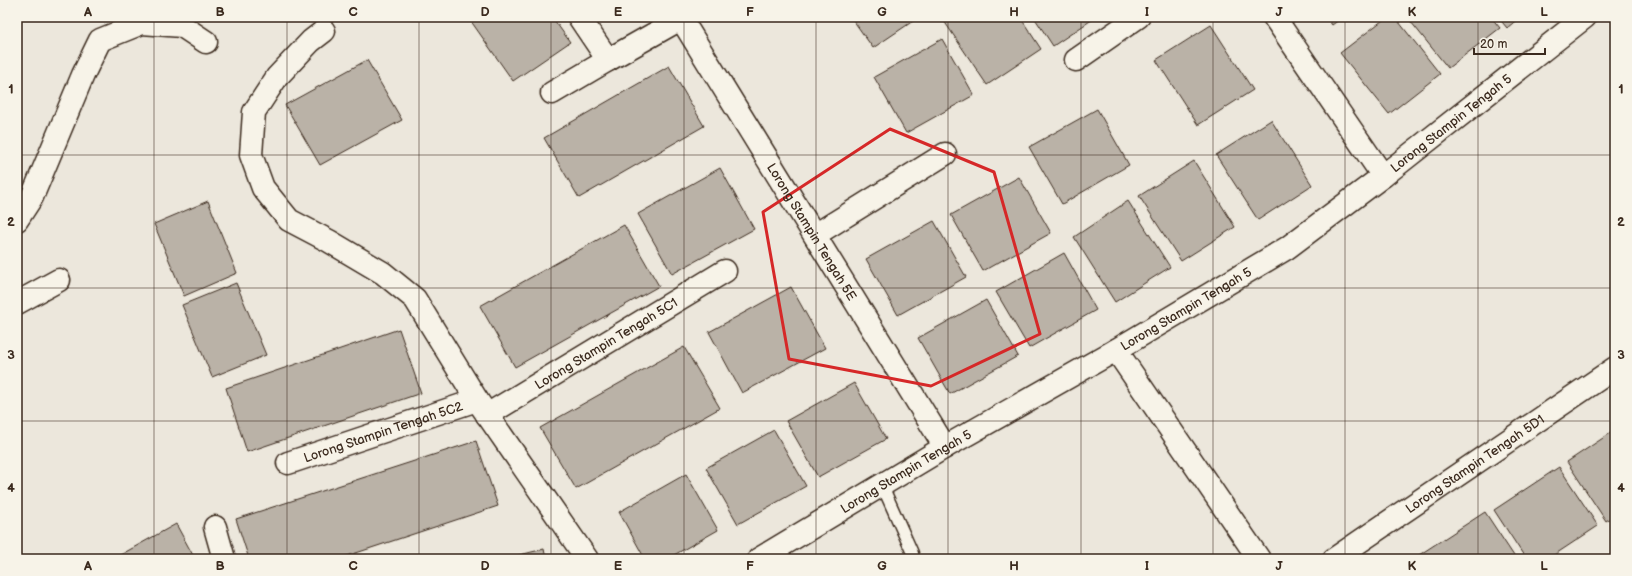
<svg xmlns="http://www.w3.org/2000/svg" width="1632" height="576" font-family="'Balsamiq Sans',sans-serif">
	<rect width="100%" height="100%" fill="#ece7dc"/>
	<filter id="ink" filterUnits="userSpaceOnUse"><feTurbulence type="fractalNoise" baseFrequency=".025" numOctaves="2"/><feDisplacementMap in="SourceGraphic" scale="8" xChannelSelector="R" yChannelSelector="G"/><feConvolveMatrix kernelMatrix="1 2 1 2 8 2 1 2 1" color-interpolation-filters="sRGB"/></filter>
	<g filter="url(#ink)">
		<path fill="#bab2a7" stroke="#3b2a1e" d="M468,17H552L570,42L513,81Z
			M851,17H919L873,48Z
			M950,17H1020L1041,49L987,85L944,21Z
			M1034,17H1096L1053,46Z
			M1326,17H1343L1332,25Z
			M1387,17H1395L1440,74L1389,114L1340,53Z
			M1407,17H1491L1500,28L1448,68Z
			M1498,17H1520L1507,28Z
			M1211,25L1253,90L1198,125L1156,60Z
			M942,39L974,95L906,133L874,77Z
			M367,60L402,120L320,165L285,105Z
			M669,66L704,126L579,198L544,138Z
			M1097,109L1129,165L1062,204L1029,147Z
			M1271,120L1312,185L1258,220L1216,155Z
			M1194,161L1235,227L1181,261L1139,196Z
			M720,168L754,229L672,274L638,214Z
			M1019,177L1051,233L983,271L951,215Z
			M208,201L237,273L184,296L154,224Z
			M1128,201L1170,267L1115,302L1074,237Z
			M934,221L966,277L898,315L866,259Z
			M624,225L659,286L515,367L480,306Z
			M1064,253L1096,310L1029,348L996,292Z
			M236,283L266,355L212,377L182,305Z
			M791,287L825,348L742,393L709,332Z
			M986,300L1018,356L950,394L918,338Z
			M399,329L421,393L247,452L226,388Z
			M684,347L720,408L576,489L540,428Z
			M854,383L886,439L818,477L786,421Z
			M774,430L806,486L738,524L706,468Z
			M1615,430V515L1606,521L1567,462Z
			M476,441L498,506L338,559H249L236,519Z
			M1559,467L1598,526L1548,559H1526L1494,510Z
			M686,474L718,530L667,559H645L619,512Z
			M1485,512L1516,559H1422L1419,555Z
			M176,524L195,559H113Z
			M544,549L546,559H503Z"/>
		<g fill="none" stroke-linecap="round" stroke-linejoin="round">
			<g stroke="#3b2a1e" stroke-width="14">
				<path id="service" d="M882,485L912,552L914,559"/>
			</g>
			<g stroke="#3b2a1e" stroke-width="25">
				<g id="minor">
					<path d="M579,17L608,60L684,17"/>
					<path id="s1" d="M680,17L945,447"/>
					<path d="M1274,17L1383,176"/>
					<path d="M324,31L311,41L277,77L254,112L251,155L263,188L289,220L329,241L383,273L415,299L477,400L587,559"/>
					<path d="M1076,60L1138,17"/>
					<path d="M552,93L608,60"/>
					<path d="M17,220L32,197L83,75L100,40L142,23L182,26L206,42"/>
					<path d="M815,235L945,154"/>
					<path d="M17,303L59,280"/>
					<path d="M1116,350L1259,559"/>
					<path id="s2" d="M487,415L725,271"/>
					<path id="s3" d="M288,463L477,400"/>
					<path d="M215,527L224,559"/>
					<path id="s4" d="M759,559L945,447L1116,350L1287,248L1383,176L1585,17"/>
					<path id="s5" d="M1334,559L1615,368"/>
				</g>
			</g>
			<use href="#service" stroke="#f7f3e8" stroke-width="11"/>
			<use href="#minor" stroke="#f7f3e8" stroke-width="22"/>
		</g>
	</g>
	<path fill="none" stroke="#d62828" stroke-width="3" stroke-linejoin="round" d="M890,129L994,172L1040,334L931,386L789,359L763,212Z"/>
	<path fill="none" stroke="#3b2a1e" stroke-width="1" stroke-opacity="0.55" d="M154,17V559M287,17V559M419,17V559M551,17V559M684,17V559M816,17V559M948,17V559M1081,17V559M1213,17V559M1345,17V559M1478,17V559M17,155H1615M17,288H1615M17,421H1615"/>
	<g text-anchor="middle" stroke-width="3" stroke-linejoin="round" paint-order="stroke">
		<g font-size="13" fill="#3b2a1e" stroke="#f7f3e8">
			<text dy="5" stroke="none"><textPath href="#s4" startOffset="819">Lorong Stampin Tengah 5</textPath></text>
			<text dy="5" stroke="none"><textPath href="#s1" startOffset="252">Lorong Stampin Tengah 5E</textPath></text>
			<text dy="5" stroke="none"><textPath href="#s4" startOffset="495">Lorong Stampin Tengah 5</textPath></text>
			<text dy="5" stroke="none"><textPath href="#s2" startOffset="139">Lorong Stampin Tengah 5C1</textPath></text>
			<text dy="5" stroke="none"><textPath href="#s3" startOffset="100">Lorong Stampin Tengah 5C2</textPath></text>
			<text dy="5" stroke="none"><textPath href="#s5" startOffset="170">Lorong Stampin Tengah 5D1</textPath></text>
			<text dy="5" stroke="none"><textPath href="#s4" startOffset="171">Lorong Stampin Tengah 5</textPath></text>
		</g>
	</g>
	<rect width="1632" height="576" fill="none" stroke="#f7f3e8" stroke-width="44"/>
	<path d="M1474 48v6h71v-6" fill="none" stroke="#3b2a1e" stroke-width="2"/>
	<text x="1480" y="48" font-size="12" fill="#3b2a1e" stroke="#f7f3e8" stroke-width="3" paint-order="stroke">20 m</text>
	<rect x="22" y="22" width="1588" height="532" fill="none" stroke="#3b2a1e" stroke-width="1.5"/>
	<g font-size="13" text-anchor="middle" font-weight="bold" fill="#3b2a1e">
		<text x="88" y="16">A</text>
		<text x="220" y="16">B</text>
		<text x="353" y="16">C</text>
		<text x="485" y="16">D</text>
		<text x="618" y="16">E</text>
		<text x="750" y="16">F</text>
		<text x="882" y="16">G</text>
		<text x="1014" y="16">H</text>
		<text x="1147" y="16">I</text>
		<text x="1279" y="16">J</text>
		<text x="1412" y="16">K</text>
		<text x="1544" y="16">L</text>
		<text x="11" y="93">1</text>
		<text x="1621" y="93">1</text>
		<text x="11" y="226">2</text>
		<text x="1621" y="226">2</text>
		<text x="11" y="359">3</text>
		<text x="1621" y="359">3</text>
		<text x="11" y="492">4</text>
		<text x="1621" y="492">4</text>
		<text x="88" y="570">A</text>
		<text x="220" y="570">B</text>
		<text x="353" y="570">C</text>
		<text x="485" y="570">D</text>
		<text x="618" y="570">E</text>
		<text x="750" y="570">F</text>
		<text x="882" y="570">G</text>
		<text x="1014" y="570">H</text>
		<text x="1147" y="570">I</text>
		<text x="1279" y="570">J</text>
		<text x="1412" y="570">K</text>
		<text x="1544" y="570">L</text>
	</g>
</svg>
